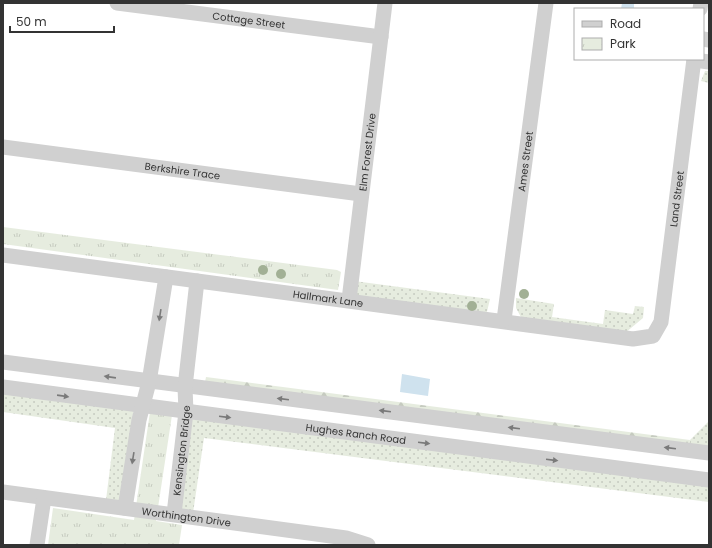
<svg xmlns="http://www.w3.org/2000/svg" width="712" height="548" font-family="Poppins,sans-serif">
	<defs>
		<pattern id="grass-dots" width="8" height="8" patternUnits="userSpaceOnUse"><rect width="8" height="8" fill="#e6ecdf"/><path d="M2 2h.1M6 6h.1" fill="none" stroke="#c6cbc0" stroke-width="1.8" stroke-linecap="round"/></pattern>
		<pattern id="forest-firs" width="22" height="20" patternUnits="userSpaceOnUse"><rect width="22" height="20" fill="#e6ecdf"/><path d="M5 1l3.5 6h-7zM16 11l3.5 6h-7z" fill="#c6cbc0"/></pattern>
		<pattern id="park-tufts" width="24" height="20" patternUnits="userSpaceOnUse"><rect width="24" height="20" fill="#e6ecdf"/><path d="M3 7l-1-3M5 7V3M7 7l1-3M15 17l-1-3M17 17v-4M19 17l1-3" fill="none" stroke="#c6cbc0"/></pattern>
	</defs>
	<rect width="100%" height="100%" fill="#fff"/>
	<path fill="url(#grass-dots)" d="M705,71H709V83L701,81Z
		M354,281L490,299L486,316L353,296Z
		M516,298L554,304L552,317L603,324L605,310L633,314L635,306L644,307L643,318L625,333L522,319L516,308Z
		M3,381L135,398L122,502L106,500L115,428L3,412Z
		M192,407L709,478V502L204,438L193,513L179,511Z
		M709,421V458L686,456L690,440Z"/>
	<path fill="url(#forest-firs)" d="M206,377L690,440L686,456L203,392Z"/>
	<path fill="url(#park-tufts)" d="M3,227L337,270L341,272L338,290L3,244Z
		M150,412L172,415L156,521L182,525L179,545H48L53,508L134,520Z"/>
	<path fill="#cfe2ee" d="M622,3H634V9H621Z
		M402,374L430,379L428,396L400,392Z"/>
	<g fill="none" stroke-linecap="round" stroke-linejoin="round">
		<g stroke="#d0d0d0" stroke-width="15">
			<path id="s1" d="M117,3L381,37"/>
			<path d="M700,9L701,3"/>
			<path d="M703,39L709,40"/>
			<path d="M694,60L709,62"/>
			<path id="s2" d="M3,147L361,194"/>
			<path id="s3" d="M3,255L633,339L653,336L661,322L694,59"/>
			<path id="s4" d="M349,300L385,3"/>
			<path id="s5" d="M504,320L546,3"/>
			<path d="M3,362L709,453"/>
			<path id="s6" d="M3,387L709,480"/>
			<path id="s7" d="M3,492L346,538L368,545"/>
			<path d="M125,508L139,420L149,382L166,277"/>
			<path id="s8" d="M174,514L186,412L185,387L197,281"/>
			<path d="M37,545L44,498"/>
		</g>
	</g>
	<g fill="#a2b095">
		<circle cx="263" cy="270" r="5"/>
		<circle cx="281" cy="274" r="5"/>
		<circle cx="524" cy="294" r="5"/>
		<circle cx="472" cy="306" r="5"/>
	</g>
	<defs><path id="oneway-solid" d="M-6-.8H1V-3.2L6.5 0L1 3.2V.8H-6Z"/></defs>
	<g fill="#7a7a7a">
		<use href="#oneway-solid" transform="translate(160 315) rotate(99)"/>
		<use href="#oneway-solid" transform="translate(110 377) rotate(-172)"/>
		<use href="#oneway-solid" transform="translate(63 396) rotate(8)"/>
		<use href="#oneway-solid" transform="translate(283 399) rotate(-173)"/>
		<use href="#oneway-solid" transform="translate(385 411) rotate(-173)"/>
		<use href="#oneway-solid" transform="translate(225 417) rotate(7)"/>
		<use href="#oneway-solid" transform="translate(514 428) rotate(-173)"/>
		<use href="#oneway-solid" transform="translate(424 443) rotate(7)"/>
		<use href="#oneway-solid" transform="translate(670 448) rotate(-173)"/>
		<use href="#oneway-solid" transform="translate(133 458) rotate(99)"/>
		<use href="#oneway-solid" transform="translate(552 460) rotate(7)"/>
	</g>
	<g text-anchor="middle" stroke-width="4" stroke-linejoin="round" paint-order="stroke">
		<g font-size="10" fill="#333" stroke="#fff">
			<text dy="4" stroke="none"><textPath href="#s1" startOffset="133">Cottage Street</textPath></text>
			<text dy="4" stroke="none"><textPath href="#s4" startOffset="149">Elm Forest Drive</textPath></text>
			<text dy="4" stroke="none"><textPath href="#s5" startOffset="160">Ames Street</textPath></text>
			<text dy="4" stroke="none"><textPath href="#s2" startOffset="181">Berkshire Trace</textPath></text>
			<text dy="4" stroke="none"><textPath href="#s3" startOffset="796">Land Street</textPath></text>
			<text dy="4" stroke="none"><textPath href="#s3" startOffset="328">Hallmark Lane</textPath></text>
			<text dy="4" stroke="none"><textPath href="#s6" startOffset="356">Hughes Ranch Road</textPath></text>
			<text dy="4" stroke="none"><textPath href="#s8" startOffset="64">Kensington Bridge</textPath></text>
			<text dy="4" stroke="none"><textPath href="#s7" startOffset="185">Worthington Drive</textPath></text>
		</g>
	</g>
	<rect width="712" height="548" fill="none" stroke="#333333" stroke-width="8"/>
	<rect x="574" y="8" width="130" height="52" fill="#ffffff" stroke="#adadad"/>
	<rect x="582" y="21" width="20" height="6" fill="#d0d0d0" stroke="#adadad"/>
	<text x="610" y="28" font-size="12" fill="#333333">Road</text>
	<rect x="582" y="38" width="20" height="12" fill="url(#park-tufts)" stroke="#adadad"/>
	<text x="610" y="48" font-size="12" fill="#333333">Park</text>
	<path d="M10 26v6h104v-6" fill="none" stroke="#333333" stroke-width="2"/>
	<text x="16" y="26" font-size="12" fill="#333333" stroke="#ffffff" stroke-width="3" paint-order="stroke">50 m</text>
</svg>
